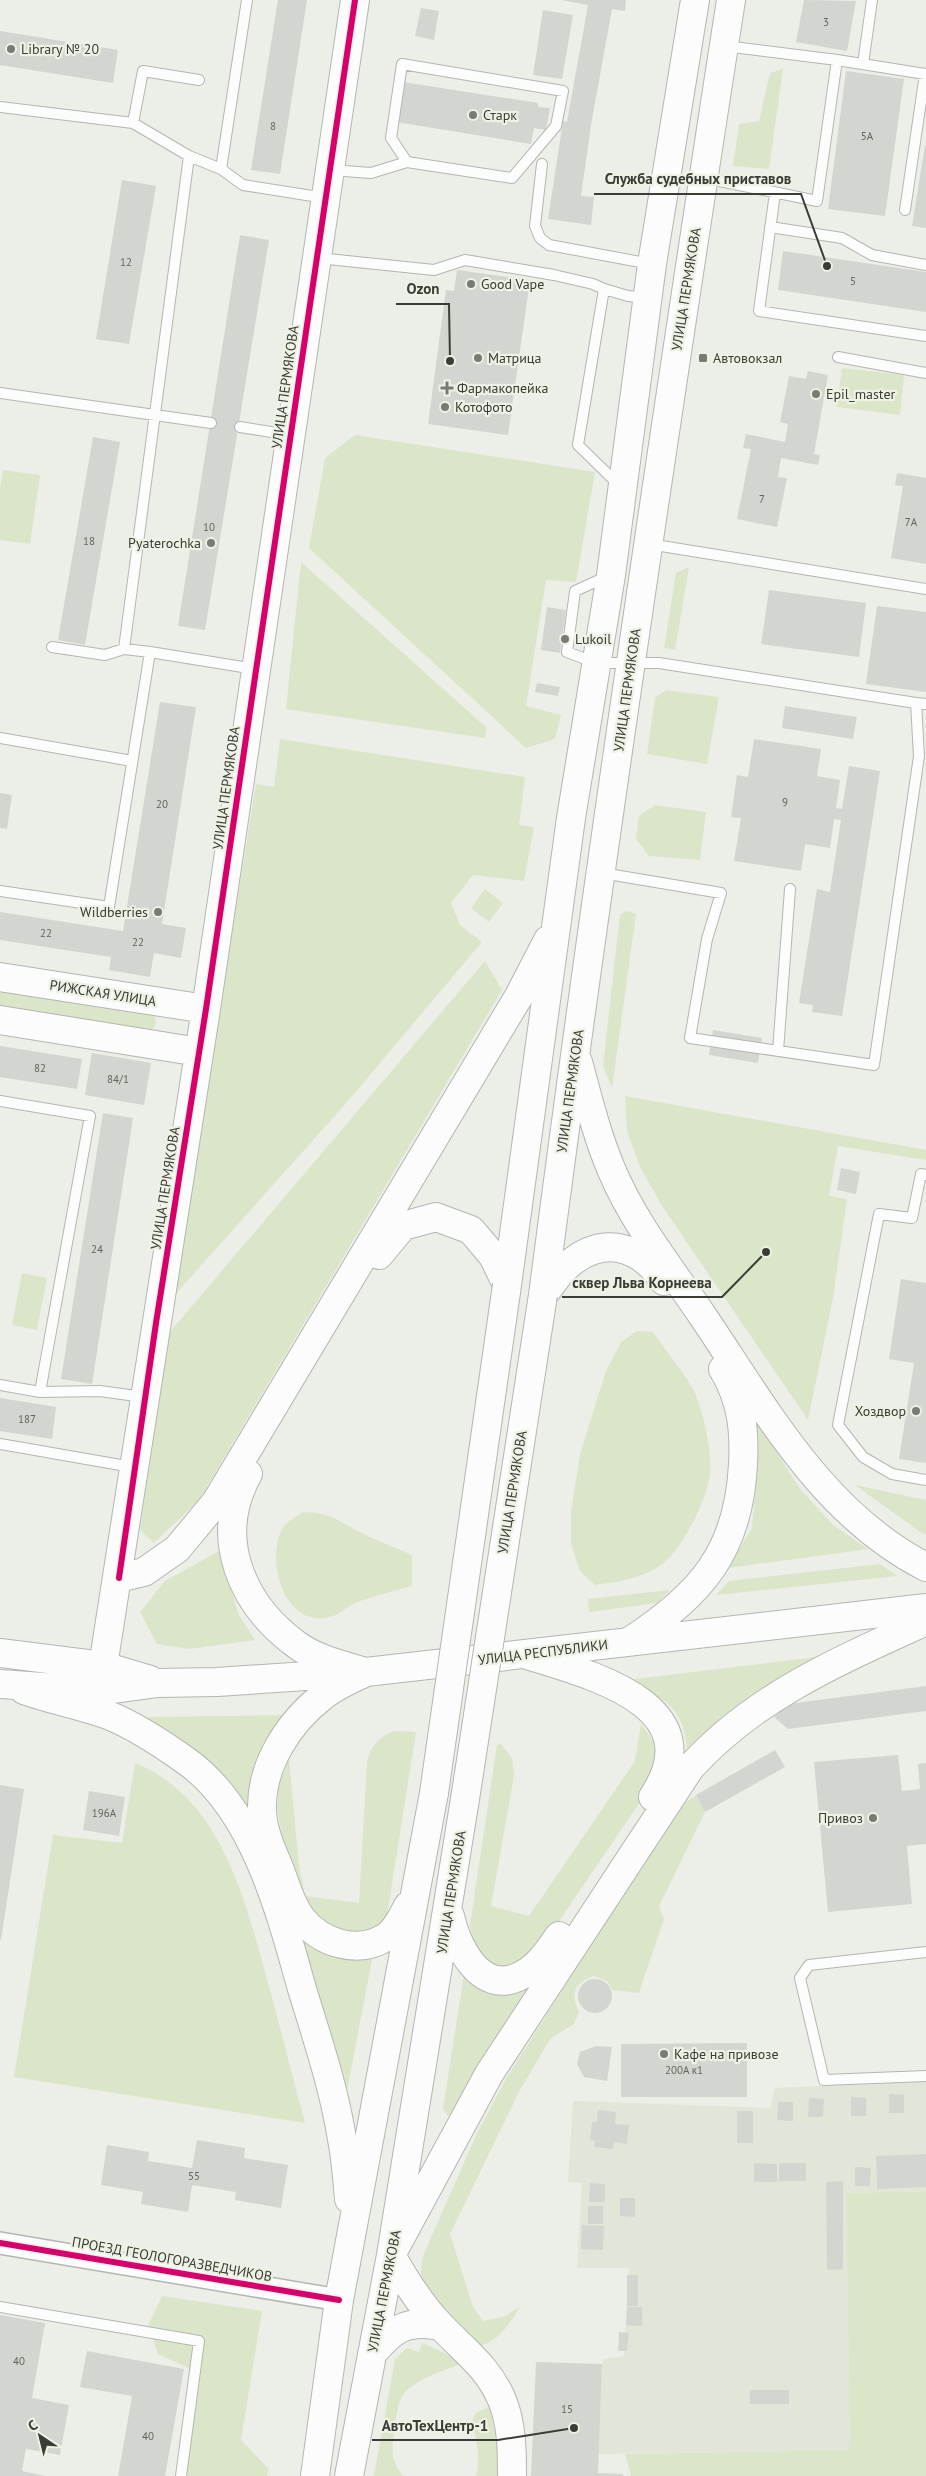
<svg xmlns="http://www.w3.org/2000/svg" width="926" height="2476" font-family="'PT Sans',sans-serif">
	<rect width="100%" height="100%" fill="#eceee8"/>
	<path fill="#e1e6d8" d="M926,2081V2191L846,2193L850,2450L598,2454L602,2364L604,2359L624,2356L629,2268H577L582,2183L568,2182L573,2101L770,2108L775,2088Z"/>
	<path fill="#dbe6c8" d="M783,69L769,169L733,166L739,124L759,121L770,73Z
		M842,368L904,375L900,415L837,407Z
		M355,435L595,472L576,582L546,580L526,706L561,715L555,739L526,748L309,548L325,458Z
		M3,470L40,475L30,544L0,540V489Z
		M301,562L487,728L485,738L286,709Z
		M689,567L675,650L664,648L676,573Z
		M666,690L719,697L707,764L647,754L655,698Z
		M280,739L525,777L519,825L534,827L524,881L473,875L451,903L460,925L482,942L348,1101L173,1297L256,784L274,787Z
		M655,805L706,812L700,860L649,856L636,839L639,816Z
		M485,889L503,903L489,922L471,908Z
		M626,911L636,914L612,1088L603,1066L620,915Z
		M485,961L502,990L199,1500L154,1543L140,1530L169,1333Z
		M0,986L154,1014L156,1023L151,1031L0,1011Z
		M625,1096L926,1150V1160L838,1146L829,1196L847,1199L833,1298L808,1420L662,1206L640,1167L627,1131Z
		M22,1273L47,1278L37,1330L12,1325Z
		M637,1331L653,1332C665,1350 688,1377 696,1395C704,1417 712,1450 710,1474C707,1500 681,1554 657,1568C638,1579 617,1582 595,1585L580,1571L571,1544V1512L580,1454L606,1371L621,1342Z
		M754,1416L800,1489L833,1525L868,1549L728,1568L752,1528L755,1490Z
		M855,1485L926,1500V1534H923Z
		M303,1512C329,1513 332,1517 354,1529C373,1539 393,1547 412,1555V1586C395,1591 377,1595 360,1601C348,1605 340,1616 326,1618C283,1625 266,1560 282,1529C286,1522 296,1517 303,1512Z
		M219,1551L239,1615L255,1640L189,1649L157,1644L140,1612L165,1581Z
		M880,1564L897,1576L716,1595L729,1581Z
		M670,1590L657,1603L589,1612L588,1599Z
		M825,1656C777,1684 729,1711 687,1749C683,1704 663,1699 627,1680Z
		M285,1715C262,1745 253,1771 246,1808C218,1763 190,1745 146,1717Z
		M641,1724L658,1748L653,1783L538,1952L516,1970C510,1969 498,1970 493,1967C478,1958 472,1940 470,1925L497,1745L501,1744L512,1758L514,1776L491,1906L529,1916L635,1761Z
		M394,1731L416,1732L386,1922L371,1932L336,1933L307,1907L296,1882L282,1836L277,1809L279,1785L289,1759L299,1866L305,1896L359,1903L367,1762C371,1746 378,1737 394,1731Z
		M135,1763C224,1798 247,1908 270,1990C282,2034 293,2079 305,2123L14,2077L53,1835L122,1843Z
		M696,1795L705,1812L659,1906L664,1919L639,1993L613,1990L607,1981L594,1976C574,1983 570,1993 579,2012L574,2024L550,2039L520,2090L450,2234L473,2307L483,2321L503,2317L520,2307C509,2324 499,2342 478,2346L461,2334L422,2283L421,2271L423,2256L477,2133L506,2079L594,1940L685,1803Z
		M298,1936L317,1948L373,1954L344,2107Z
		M464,1975C483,1994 508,2000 532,1986L452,2115H447L443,2108Z
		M926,2191V2476H631L625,2454L850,2450L846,2193Z
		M162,2296L262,2311L241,2440L269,2469L267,2476H177L191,2369L158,2354L148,2326Z
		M422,2343L445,2353L460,2364C442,2372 414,2379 402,2396C397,2403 391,2448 393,2457C395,2463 399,2472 404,2476H374L395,2359L407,2348L419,2352Z
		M490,2406L497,2448L498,2476H476C481,2459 476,2437 472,2420L476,2413Z"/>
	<path fill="#d3d5d0" d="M278,0H307L280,174L251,170Z
		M561,0H626L625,11L612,9L591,125L581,196L594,197L591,225L548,219L563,121L567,122L588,5Z
		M804,0L856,1L847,51L796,42Z
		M421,8L439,11L434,40L415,36Z
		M543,10L573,15L562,79L533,75Z
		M0,31L118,50L113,83L0,65Z
		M846,71L904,79L885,216L828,209Z
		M403,82L538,103V107L550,108L546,130L534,128L531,144L396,122Z
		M925,145H926V228L912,226Z
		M122,180L156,186L129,344L96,339Z
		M240,235L269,240L205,630L178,626Z
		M783,251L926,272V312L778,290Z
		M457,270L530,280L508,435L428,424L446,290L454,291Z
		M808,371L828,375L814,454L820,455L818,465L781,458L778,477L787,478L777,527L737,519L751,449L743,448L746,434L785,442L788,424L780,422L789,376L806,379Z
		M93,437L120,442L85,645L58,640Z
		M897,473L926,478V564L891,558L903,486L895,485Z
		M769,590L866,603L859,657L761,644Z
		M877,606L926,612V692L866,684Z
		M547,607L566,610L560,653L541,650Z
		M537,683L560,687L558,696L535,692Z
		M160,702L196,707L162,924L186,928L181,958L154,953L150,977L109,970L111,957L0,940V912L123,931Z
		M785,706L857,717L853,739L782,728Z
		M754,739L821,749L817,776L840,780L836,808L842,809L849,766L880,771L842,1016L812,1012L813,1005L799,1003L817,889L830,892L841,820L834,819L830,848L805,844L801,871L734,861L741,818L731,817L737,775L748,777Z
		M0,793L12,795L7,829L0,828Z
		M713,1030L762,1038L758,1063L709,1055Z
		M0,1046L82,1059L77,1089L0,1077Z
		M92,1053L151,1063L144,1105L85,1095Z
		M103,1113L133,1118L92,1384L61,1379Z
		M841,1168L860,1172L856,1194L837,1190Z
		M901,1279L926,1283V1463L899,1459L914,1363L889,1359Z
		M0,1398L56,1407L52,1439L0,1431Z
		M926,1686V1711L788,1729L774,1717L788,1704Z
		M775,1750L785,1767L705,1812L696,1795Z
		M898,1755L902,1791L920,1789L918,1764L926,1763V1844L907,1846L912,1904L828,1912L814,1762Z
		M0,1785L24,1789L1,1940H0Z
		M89,1791L125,1797L119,1836L83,1830Z
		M578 1996a17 17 0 1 1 34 0a17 17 0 1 1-34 0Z
		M747,2043V2097H621V2044Z
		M596,2046L612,2047L607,2081L584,2077L577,2064L580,2052Z
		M889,2094L904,2095V2113H889Z
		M851,2097L866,2098V2116H851Z
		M809,2098L824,2099L823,2117H808Z
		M778,2102H793V2121L777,2120Z
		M598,2110L616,2112L615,2124L629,2125L627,2144L614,2142L613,2149L594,2147L595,2141L590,2140L592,2122H597Z
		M737,2111H753V2143H737Z
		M197,2140L245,2148L244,2158L288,2165L281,2208L235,2200L236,2192L192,2185L188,2212L141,2204L143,2192L101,2185L107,2145L149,2152L148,2161L192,2168Z
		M926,2154V2187L877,2189L876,2156Z
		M754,2163L777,2164V2182H754Z
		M779,2163H806V2181H779Z
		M855,2167L871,2168L870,2186H855Z
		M843,2181V2269L827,2270L826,2182Z
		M590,2183L605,2184V2202H589Z
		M620,2198H635V2217L620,2216Z
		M588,2206H603V2224H588Z
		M582,2225L604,2226L603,2250L581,2249Z
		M627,2275H638V2306H627Z
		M627,2307H642V2326L626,2325Z
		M0,2315L45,2323L32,2398L69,2405L60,2455L26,2449L22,2471L45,2476H0Z
		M619,2332L629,2333L627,2351H618Z
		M87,2351L184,2369L165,2476H118L132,2396L80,2387Z
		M536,2362L602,2364L598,2473L623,2474V2476H531Z
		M750,2390H789V2404H750Z"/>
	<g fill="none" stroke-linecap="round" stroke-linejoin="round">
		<g stroke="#b4b6b2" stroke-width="12">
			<path id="lane" d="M725,46L837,60
				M863,64L872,0
				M0,107L133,123L189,156L221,169L243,185L325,198
				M133,123L143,71L199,80
				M542,164L535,226L540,238L549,245L651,264
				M221,169L247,0
				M331,170L371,173L407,162L512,178L556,126L563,91L402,64L391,138L407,162
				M705,178L817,201L837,60L925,74L905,210
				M775,193L759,311L926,336
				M770,227L842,238L872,255L926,265
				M318,258L434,270L465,260L554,275L593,284L604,289
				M838,357L926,373
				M0,393L211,423
				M240,427L290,435
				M619,485L578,445L604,289L628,296L647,298
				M649,544L926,589
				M52,647L105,655L124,649
				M150,652L124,649L189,156
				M916,703L926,704
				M0,738L132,761
				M602,873L721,893L707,939L690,1038L874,1065L919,756L916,703L659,663H596L567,652L575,591L608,576
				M0,891L109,907L150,652L255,669
				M778,1051L790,889
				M0,1101L90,1116L40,1392
				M926,1175L921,1174L912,1218L879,1214L838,1425L863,1457L892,1474L926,1480
				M0,1385L40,1392L100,1391L143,1397
				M0,1444L132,1467
				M926,1952L809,1965L800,1978L824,2080L926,2076
				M0,2307L199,2341L181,2476"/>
		</g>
		<g stroke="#b4b6b2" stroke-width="24">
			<path id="street" d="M0,2243L339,2300"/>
		</g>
		<g stroke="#b4b6b2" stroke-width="30">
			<path id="secondary" d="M0,977L206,1009
				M0,1020L199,1052
				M578,1062C588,1099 597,1136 612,1171C634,1223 671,1269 702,1315C765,1408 822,1514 926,1567
				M379,1255L403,1226L436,1217L471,1230L493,1256L507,1285
				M507,1285L571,818L611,575L652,264L695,0
				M543,1295C599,863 664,431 731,0
				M543,1295C551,1286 558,1273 568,1265C603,1235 639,1245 664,1281
				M248,1474C212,1538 242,1605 297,1645C316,1659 342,1665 365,1672
				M119,1578L144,1572L177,1549L216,1502L519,996L548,940
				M630,1641C701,1595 739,1551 743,1464C745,1429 741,1399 723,1369
				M527,1655C591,1675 714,1705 653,1797
				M103,1666L206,1009L355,0
				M366,1672C352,1679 335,1686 323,1696C289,1722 261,1765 262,1809C262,1830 272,1851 280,1870C286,1886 291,1905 302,1919C321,1943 358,1955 386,1937C396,1931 402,1917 408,1906
				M24,1690C52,1700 80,1705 108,1715C136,1726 164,1745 189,1763C255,1812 281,1914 302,1989C317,2038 334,2088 342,2139C346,2159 347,2179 349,2199
				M450,1916C456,1945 480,1995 518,1977C537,1969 548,1952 559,1936
				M391,2255L489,2074L690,1768C755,1696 839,1661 926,1621
				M391,2255C405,2280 419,2303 439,2324C463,2350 487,2365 502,2400C512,2424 512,2451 512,2476
				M372,2354C393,2329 407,2319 440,2326
				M315,2476L339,2300L434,1793
				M349,2476L391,2255L465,1799"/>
		</g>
		<g stroke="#b4b6b2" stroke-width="30">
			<path id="primary" d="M0,1653L103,1666L150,1680
				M0,1684L99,1691L158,1683L217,1682L366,1672L926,1608"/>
		</g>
		<use href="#lane" stroke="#fcfcfc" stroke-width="10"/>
		<use href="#street" stroke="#fcfcfc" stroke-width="21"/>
		<use href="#secondary" stroke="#fcfcfc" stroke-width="28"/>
		<use href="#primary" stroke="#fcfcfc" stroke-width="28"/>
		<g stroke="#b4b6b2" stroke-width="30" stroke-linecap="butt">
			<path id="secondary-bridge" d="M434,1793L507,1285
				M465,1799L543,1295"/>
		</g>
		<use href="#secondary-bridge" stroke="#fcfcfc" stroke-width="28"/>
		<g stroke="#edf2e4" stroke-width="9">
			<path id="cycleway" d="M119,1578L156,1323L206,1009L355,0
				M0,2243L339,2300"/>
		</g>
		<use href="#cycleway" stroke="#d6006c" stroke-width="6"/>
	</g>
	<g fill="#787a74" stroke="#edf2e4" stroke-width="2">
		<circle cx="11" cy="49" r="5"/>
		<circle cx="473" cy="115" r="5"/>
		<circle cx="471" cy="284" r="5"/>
		<circle cx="478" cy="358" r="5"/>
		<rect x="698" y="353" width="10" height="10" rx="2.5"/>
		<path d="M444.5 380.5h5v5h5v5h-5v5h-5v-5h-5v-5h5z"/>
		<circle cx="816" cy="394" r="5"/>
		<circle cx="445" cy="407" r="5"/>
		<circle cx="211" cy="543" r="5"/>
		<circle cx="565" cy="639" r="5"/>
		<circle cx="158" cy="912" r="5"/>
		<circle cx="916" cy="1411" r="5"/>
		<circle cx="873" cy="1818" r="5"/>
		<circle cx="664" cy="2054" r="5"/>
	</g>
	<g text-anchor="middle" stroke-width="4.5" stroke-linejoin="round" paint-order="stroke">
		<g font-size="11" fill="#63655f">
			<text x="826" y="26">3</text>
			<text x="273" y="130">8</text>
			<text x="867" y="140">5А</text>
			<text x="126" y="266">12</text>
			<text x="853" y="285">5</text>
			<text x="762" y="503">7</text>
			<text x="911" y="526">7А</text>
			<text x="209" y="531">10</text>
			<text x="89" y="545">18</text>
			<text x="785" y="806">9</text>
			<text x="162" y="808">20</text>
			<text x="46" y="937">22</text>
			<text x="138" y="946">22</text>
			<text x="40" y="1072">82</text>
			<text x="118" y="1083">84/1</text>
			<text x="97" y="1253">24</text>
			<text x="27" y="1423">187</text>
			<text x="104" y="1817">196А</text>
			<text x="684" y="2074">200А к1</text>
			<text x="194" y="2180">55</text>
			<text x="19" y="2365">40</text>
			<text x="567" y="2413">15</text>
			<text x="148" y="2440">40</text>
		</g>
		<g font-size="14" fill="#3a3c36" stroke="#edf2e4" text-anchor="start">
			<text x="21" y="54">Library № 20</text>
			<text x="483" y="120">Старк</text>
			<text x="481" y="289">Good Vape</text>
			<text x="488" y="363">Матрица</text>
			<text x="713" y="363">Автовокзал</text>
			<text x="457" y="393">Фармакопейка</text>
			<text x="826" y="399">Epil_master</text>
			<text x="455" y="412">Котофото</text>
			<text x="201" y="548" text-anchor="end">Pyaterochka</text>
			<text x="575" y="644">Lukoil</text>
			<text x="148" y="917" text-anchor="end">Wildberries</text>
			<text x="906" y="1416" text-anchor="end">Хоздвор</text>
			<text x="863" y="1823" text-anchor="end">Привоз</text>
			<text x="674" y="2059">Кафе на привозе</text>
		</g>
		<g font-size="14" fill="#3a3c36" stroke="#edf2e4">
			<text transform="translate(686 289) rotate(-81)" y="5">УЛИЦА ПЕРМЯКОВА</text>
			<text transform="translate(285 387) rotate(-82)" y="5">УЛИЦА ПЕРМЯКОВА</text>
			<text transform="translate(627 690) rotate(-82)" y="5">УЛИЦА ПЕРМЯКОВА</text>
			<text transform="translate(226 788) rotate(-82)" y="5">УЛИЦА ПЕРМЯКОВА</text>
			<text transform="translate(103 993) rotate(9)" y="5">РИЖСКАЯ УЛИЦА</text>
			<text transform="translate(570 1091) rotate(-82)" y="5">УЛИЦА ПЕРМЯКОВА</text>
			<text transform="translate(165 1188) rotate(-81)" y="5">УЛИЦА ПЕРМЯКОВА</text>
			<text transform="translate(512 1492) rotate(-81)" y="5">УЛИЦА ПЕРМЯКОВА</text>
			<text transform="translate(543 1652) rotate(-7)" y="5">УЛИЦА РЕСПУБЛИКИ</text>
			<text transform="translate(451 1892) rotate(-81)" y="5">УЛИЦА ПЕРМЯКОВА</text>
			<text transform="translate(172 2259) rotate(10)" y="5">ПРОЕЗД ГЕОЛОГОРАЗВЕДЧИКОВ</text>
			<text transform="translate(384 2291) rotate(-79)" y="5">УЛИЦА ПЕРМЯКОВА</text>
		</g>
	</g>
	<path fill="none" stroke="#3a3c36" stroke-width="2" d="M827 266L801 194H594M450 361L449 304H396M766 1252L722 1297H562M574 2428L498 2440H372"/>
	<g fill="#3a3c36" stroke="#edf2e4" stroke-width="2">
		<circle cx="827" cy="266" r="5"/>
		<circle cx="450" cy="361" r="5"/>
		<circle cx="766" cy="1252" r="5"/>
		<circle cx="574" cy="2428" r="5"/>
	</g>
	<g font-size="15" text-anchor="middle" font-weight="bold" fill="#3a3c36" stroke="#edf2e4" stroke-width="4.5" stroke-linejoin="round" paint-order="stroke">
		<text x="698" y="184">Служба судебных приставов</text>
		<text x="423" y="294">Ozon</text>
		<text x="642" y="1288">сквер Льва Корнеева</text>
		<text x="435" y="2431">АвтоТехЦентр-1</text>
	</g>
	<g transform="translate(40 2436) rotate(325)" stroke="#edf2e4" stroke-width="4" paint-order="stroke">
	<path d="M0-4L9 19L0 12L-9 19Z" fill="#3a3c36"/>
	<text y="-8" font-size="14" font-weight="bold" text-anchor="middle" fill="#3a3c36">С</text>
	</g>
</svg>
